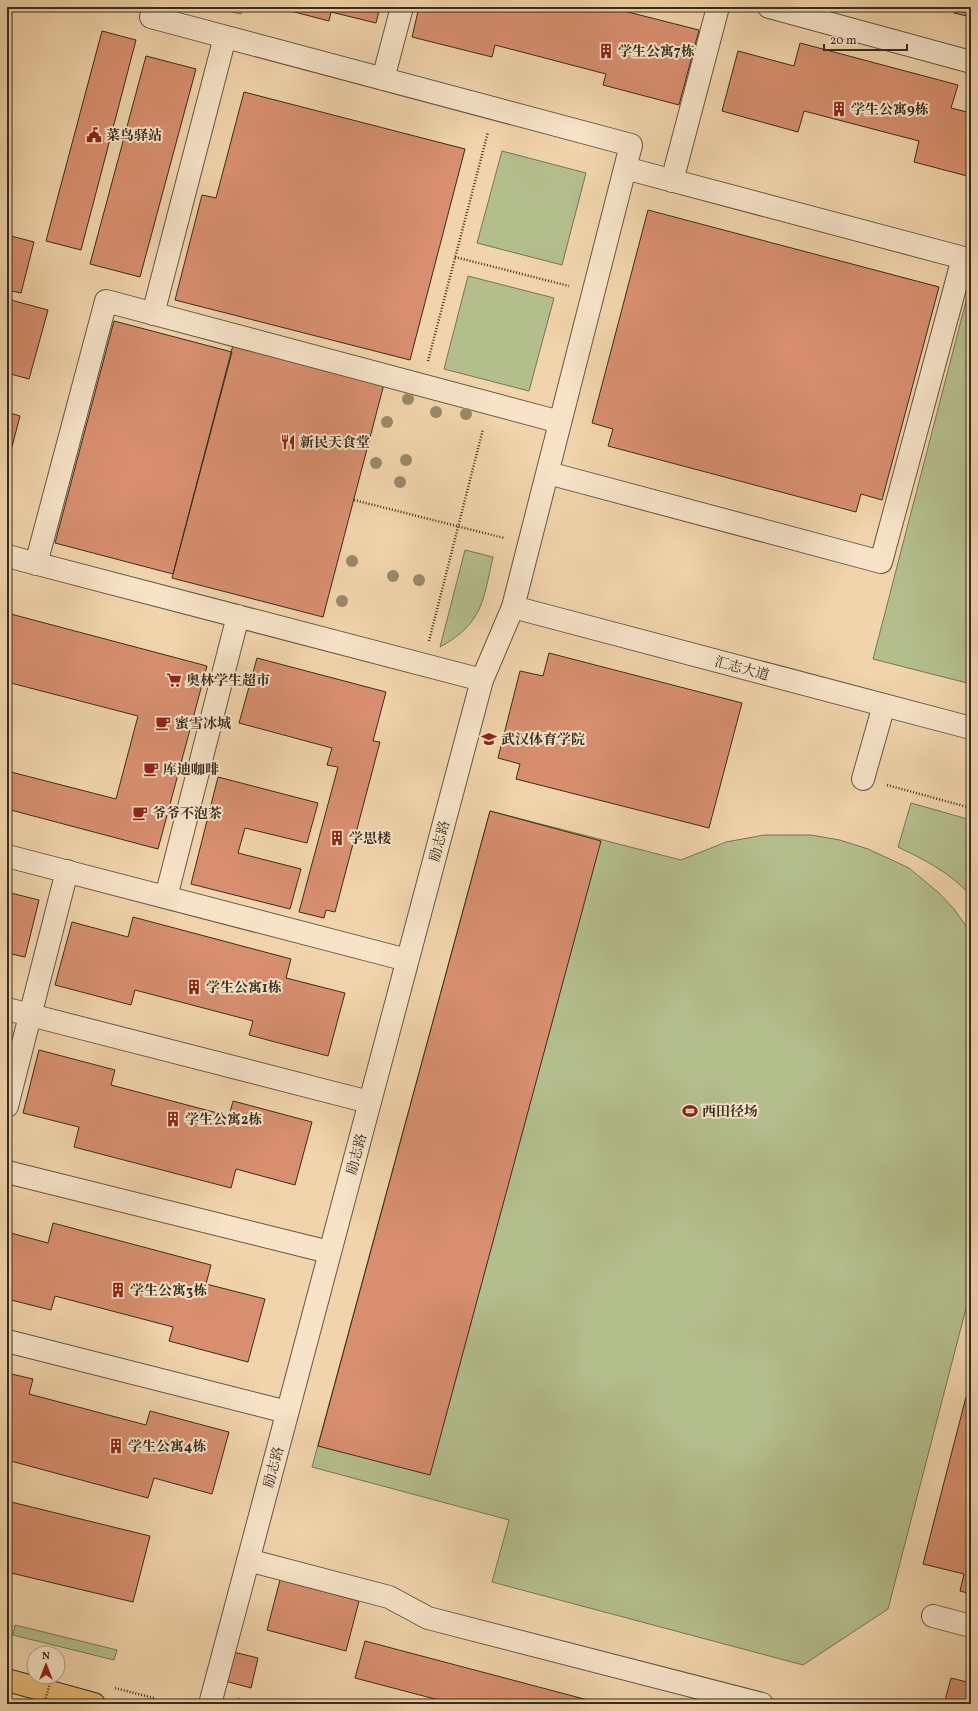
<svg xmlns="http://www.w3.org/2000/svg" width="978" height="1711" font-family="Vollkorn,'Noto Serif SC',serif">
	<rect width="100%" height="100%" fill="#f1d4ab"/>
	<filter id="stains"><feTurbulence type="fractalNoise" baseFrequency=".005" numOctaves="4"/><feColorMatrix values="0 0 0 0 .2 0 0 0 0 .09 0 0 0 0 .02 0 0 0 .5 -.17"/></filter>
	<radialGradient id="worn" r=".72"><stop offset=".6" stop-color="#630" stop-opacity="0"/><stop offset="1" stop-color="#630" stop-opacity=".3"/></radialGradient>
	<path fill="#b4be8d" stroke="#767556" d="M213,7H243L241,14Z
		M502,151L586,173L562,265L477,243Z
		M468,276L554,298L529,391L444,369Z
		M971,282V684L873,659Z
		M465,550L493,557C483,601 483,623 440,647Z
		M911,803L971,820V896C951,873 925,860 898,847Z
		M490,811L681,860L726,842L764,835H811L840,840L868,849L909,868L939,893L954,909L971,933V1289L888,1609L803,1665L492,1582L509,1520L312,1467Z
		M15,1625L117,1650L114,1660L13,1635Z"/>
	<path fill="#d88f6f" stroke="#372c1f" d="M275,7H380L376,23L331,12L329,21Z
		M419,7H625L624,11L699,30L679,105L603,85L606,74L495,45L492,57L412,37Z
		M956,7H971V17L954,13Z
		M102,31L136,40L81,250L46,241Z
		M800,43L958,85L951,108L971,113V177L914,162L919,141L804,111L798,132L722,111L738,51L794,66Z
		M146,56L196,69L140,277L90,264Z
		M244,92L465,149L410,360L175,300L202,195L216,198Z
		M648,210L939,287L882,500L861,494L856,512L608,446L613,429L592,423Z
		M7,235L34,242L21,293L7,290Z
		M7,299L48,310L29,379L7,373Z
		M114,321L232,352L173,574L55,543Z
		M233,345L384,384L323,617L172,578Z
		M7,412L20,416L7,466Z
		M7,613L207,666L158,849L7,809V771L116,799L138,716L7,682Z
		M549,653L742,703L709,828L516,779L520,764L498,758L520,671L543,676Z
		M257,658L386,692L373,741L380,742L335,912L326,910L324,918L299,912L338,767L327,765L332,748L239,723Z
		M218,777L318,803L307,843L245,828L238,853L301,869L290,909L191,884Z
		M490,811L601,841L430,1475L318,1446Z
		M7,892L39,900L25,957L7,953Z
		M133,917L291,959L286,978L345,993L328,1056L249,1035L253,1021L135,990L131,1005L55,985L72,922L128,937Z
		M39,1050L115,1070L111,1085L229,1116L233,1101L312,1122L295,1185L236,1169L231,1188L74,1147L79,1127L23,1113Z
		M53,1223L211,1265L206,1284L265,1299L248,1362L169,1341L173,1327L55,1296L51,1310L7,1299V1232L48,1243Z
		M7,1373L33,1379L29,1394L146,1425L150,1411L229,1432L212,1494L154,1478L148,1498L7,1460Z
		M966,1397L971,1398V1594L960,1591L964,1574L923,1564Z
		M7,1501L150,1536L133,1602L7,1572Z
		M280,1580L359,1601L346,1651L267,1630Z
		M365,1641L603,1704H454L355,1678Z
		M233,1652L258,1658L251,1688L225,1681Z
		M951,1678L971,1683V1704H944Z"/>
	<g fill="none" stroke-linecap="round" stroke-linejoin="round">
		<g stroke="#665642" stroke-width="24">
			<path id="minor" d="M769,7L971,62
				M151,17L631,145L513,607L482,680L210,1704
				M383,79L402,7
				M625,168L971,260
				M672,181L718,7
				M153,314L225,37
				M548,473L881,562L963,258
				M7,556L482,680
				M36,564L106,301L560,422
				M513,607L971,728
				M863,779L884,705
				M7,856L407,960
				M166,897L238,616
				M7,1009L369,1102
				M7,1106L67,871
				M7,1172L329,1252
				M7,1341L287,1412
				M248,1560L389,1597L428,1618L762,1704
				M933,1616L971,1626"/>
		</g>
		<g stroke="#372c1f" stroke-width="24">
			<path id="major" d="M7,1680L94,1704"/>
		</g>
		<path stroke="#372c1f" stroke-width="2.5" stroke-dasharray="1 2" stroke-linecap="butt" d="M455,257L569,286
			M428,361L488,132
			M354,500L504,538
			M429,641L483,429
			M887,785L971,808
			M115,1688L154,1698L160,1704
			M238,1699L258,1704"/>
		<use href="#minor" stroke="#f6e3c8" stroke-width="22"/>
		<use href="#major" stroke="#e8ba76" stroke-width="22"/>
		<path stroke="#372c1f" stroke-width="2.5" stroke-dasharray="1 2" stroke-linecap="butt" d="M44,1704L52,1677"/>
	</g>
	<g fill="#98886a">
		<circle cx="408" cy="399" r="6"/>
		<circle cx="436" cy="412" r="6"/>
		<circle cx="466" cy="414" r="6"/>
		<circle cx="387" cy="422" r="6"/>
		<circle cx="406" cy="460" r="6"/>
		<circle cx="376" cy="463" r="6"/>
		<circle cx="400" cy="482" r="6"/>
		<circle cx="352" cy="561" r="6"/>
		<circle cx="393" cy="576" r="6"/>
		<circle cx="419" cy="580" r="6"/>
		<circle cx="342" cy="601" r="6"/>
	</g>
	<defs>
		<g id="building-bare" transform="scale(1.2)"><path d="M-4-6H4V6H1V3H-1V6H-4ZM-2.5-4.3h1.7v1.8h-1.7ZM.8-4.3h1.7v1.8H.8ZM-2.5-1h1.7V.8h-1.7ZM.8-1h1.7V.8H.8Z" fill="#8f2418" stroke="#f6e3c8" stroke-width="2.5" paint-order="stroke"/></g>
		<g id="civic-bare" transform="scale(1.2)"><path d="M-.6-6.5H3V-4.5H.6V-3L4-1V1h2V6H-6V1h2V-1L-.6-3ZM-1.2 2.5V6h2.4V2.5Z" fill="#8f2418" stroke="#f6e3c8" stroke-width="2.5" paint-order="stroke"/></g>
		<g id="restaurant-bare" transform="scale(1.2)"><path d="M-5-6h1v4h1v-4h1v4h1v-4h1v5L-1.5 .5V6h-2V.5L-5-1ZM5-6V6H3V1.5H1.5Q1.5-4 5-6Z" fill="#8f2418" stroke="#f6e3c8" stroke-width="2.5" paint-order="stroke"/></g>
		<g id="supermarket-bare" transform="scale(1.2)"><path d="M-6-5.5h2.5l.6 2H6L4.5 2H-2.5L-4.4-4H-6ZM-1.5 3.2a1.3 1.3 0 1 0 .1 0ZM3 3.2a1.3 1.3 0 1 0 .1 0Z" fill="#8f2418" stroke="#f6e3c8" stroke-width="2.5" paint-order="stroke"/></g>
		<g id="cafe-bare" transform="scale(1.2)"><path d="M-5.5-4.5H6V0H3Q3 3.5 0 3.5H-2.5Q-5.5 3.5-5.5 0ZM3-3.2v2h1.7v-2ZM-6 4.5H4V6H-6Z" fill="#8f2418" stroke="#f6e3c8" stroke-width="2.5" paint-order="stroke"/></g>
		<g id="university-bare" transform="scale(1.2)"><path d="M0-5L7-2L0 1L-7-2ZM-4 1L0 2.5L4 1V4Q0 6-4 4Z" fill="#8f2418" stroke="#f6e3c8" stroke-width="2.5" paint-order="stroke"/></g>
		<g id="stadium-bare" transform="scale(1.2)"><path d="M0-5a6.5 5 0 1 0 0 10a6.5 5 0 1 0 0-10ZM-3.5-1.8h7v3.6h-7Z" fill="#8f2418" stroke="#f6e3c8" stroke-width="2.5" paint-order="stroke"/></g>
	</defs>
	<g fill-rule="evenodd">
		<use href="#building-bare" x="606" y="51"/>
		<use href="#building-bare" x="839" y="109"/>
		<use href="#civic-bare" x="94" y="135"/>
		<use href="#restaurant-bare" x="288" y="442"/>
		<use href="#supermarket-bare" x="174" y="680"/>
		<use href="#cafe-bare" x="163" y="723"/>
		<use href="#university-bare" x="489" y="739"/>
		<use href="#cafe-bare" x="151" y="769"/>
		<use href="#cafe-bare" x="140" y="813"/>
		<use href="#building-bare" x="337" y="838"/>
		<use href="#building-bare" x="194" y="987"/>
		<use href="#stadium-bare" x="690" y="1111"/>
		<use href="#building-bare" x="173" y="1119"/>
		<use href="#building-bare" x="118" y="1290"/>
		<use href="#building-bare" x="116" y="1446"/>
	</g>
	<g text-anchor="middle" stroke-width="4" stroke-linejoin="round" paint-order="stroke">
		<g font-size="14" font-weight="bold" fill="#372c1f" stroke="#f6e3c8" text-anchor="start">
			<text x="618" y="56">学生公寓7栋</text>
			<text x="851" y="114">学生公寓9栋</text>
			<text x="106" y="140">菜鸟驿站</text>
			<text x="300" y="447">新民天食堂</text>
			<text x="186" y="685">奥林学生超市</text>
			<text x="175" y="728">蜜雪冰城</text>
			<text x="501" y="744">武汉体育学院</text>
			<text x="163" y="774">库迪咖啡</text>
			<text x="152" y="818">爷爷不泡茶</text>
			<text x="349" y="843">学思楼</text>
			<text x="206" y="992">学生公寓1栋</text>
			<text x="702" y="1116">西田径场</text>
			<text x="185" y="1124">学生公寓2栋</text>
			<text x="130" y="1295">学生公寓3栋</text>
			<text x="128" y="1451">学生公寓4栋</text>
		</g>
		<g font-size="14" fill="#372c1f" stroke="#f6e3c8">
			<text transform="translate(742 668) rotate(15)" y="5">汇志大道</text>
			<text transform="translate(439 841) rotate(-75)" y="5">励志路</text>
			<text transform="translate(356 1154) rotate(-75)" y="5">励志路</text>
			<text transform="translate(273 1467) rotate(-75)" y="5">励志路</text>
		</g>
	</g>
	<rect width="978" height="1711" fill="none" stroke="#f1d4ab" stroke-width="24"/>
	<rect x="8" y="8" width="962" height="1695" fill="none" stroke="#372c1f" stroke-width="2"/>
	<rect x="12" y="12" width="954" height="1687" fill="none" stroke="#372c1f"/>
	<g transform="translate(46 1665)"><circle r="19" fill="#f6e3c8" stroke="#aa9a84"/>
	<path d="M0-3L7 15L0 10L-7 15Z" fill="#8f2418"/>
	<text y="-6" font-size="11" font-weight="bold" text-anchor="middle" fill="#372c1f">N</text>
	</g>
	<path d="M824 44v6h83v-6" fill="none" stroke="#372c1f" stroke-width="2"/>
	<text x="830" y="44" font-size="12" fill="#372c1f" stroke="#f6e3c8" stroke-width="3" paint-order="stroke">20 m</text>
	<rect width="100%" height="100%" filter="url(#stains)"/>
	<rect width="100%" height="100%" fill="url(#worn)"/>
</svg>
